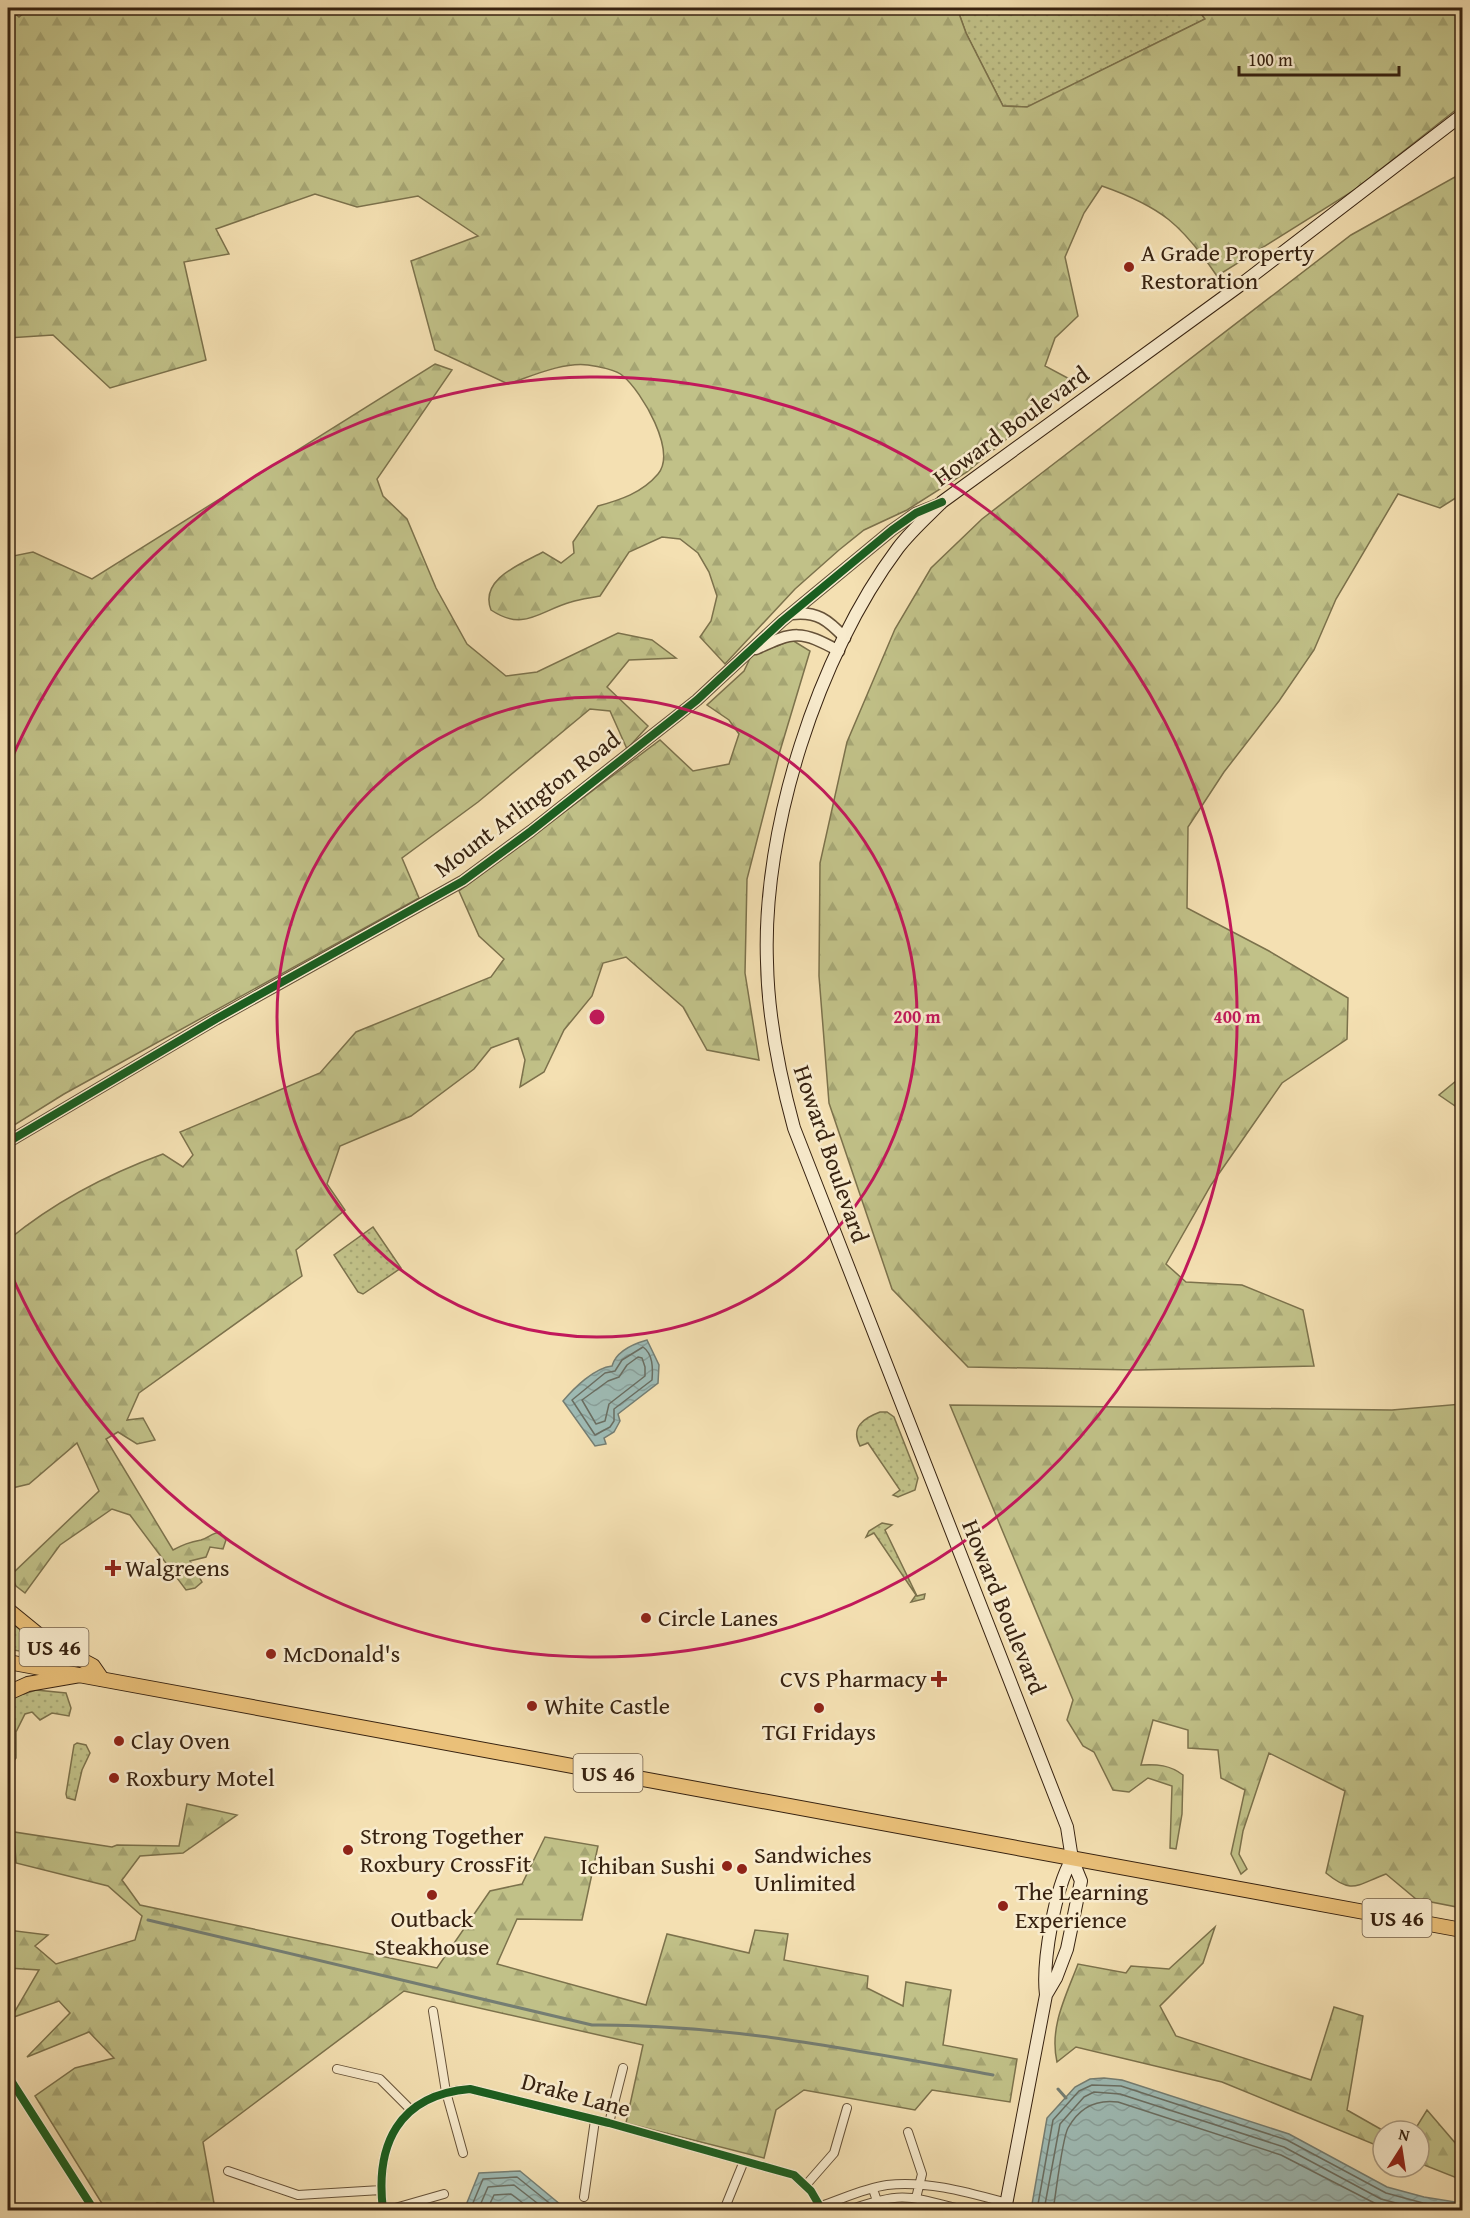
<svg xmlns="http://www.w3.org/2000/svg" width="1470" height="2218" font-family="'Gentium Book Plus',serif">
	<defs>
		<pattern id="green-dots" width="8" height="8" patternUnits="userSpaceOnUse" patternTransform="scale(1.5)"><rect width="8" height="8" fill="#c1c188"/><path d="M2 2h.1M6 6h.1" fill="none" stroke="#a6a674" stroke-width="1.8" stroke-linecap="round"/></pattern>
		<pattern id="forest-firs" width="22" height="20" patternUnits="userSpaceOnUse" patternTransform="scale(1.5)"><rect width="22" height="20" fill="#c1c188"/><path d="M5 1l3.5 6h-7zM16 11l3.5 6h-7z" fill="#a6a674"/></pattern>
		<pattern id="water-waves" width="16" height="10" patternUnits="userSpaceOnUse" patternTransform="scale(1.5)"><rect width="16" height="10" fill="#9ebbb5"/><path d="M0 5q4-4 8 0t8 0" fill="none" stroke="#89a09b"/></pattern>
	</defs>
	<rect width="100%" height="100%" fill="#f4e0b2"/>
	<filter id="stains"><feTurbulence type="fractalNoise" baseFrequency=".00333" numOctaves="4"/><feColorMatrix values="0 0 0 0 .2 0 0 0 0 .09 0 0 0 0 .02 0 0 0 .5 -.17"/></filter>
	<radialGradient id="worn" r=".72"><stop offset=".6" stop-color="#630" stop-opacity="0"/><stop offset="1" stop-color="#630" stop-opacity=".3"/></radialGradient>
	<path fill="url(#green-dots)" stroke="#7c724c" stroke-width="1.5" d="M957,8H1197L1205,19L1028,107L1003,106L966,33Z
		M373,1227L401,1268L363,1294L358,1292L334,1255Z
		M880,1412H887L894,1417L918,1478L915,1490L898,1497L893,1495L900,1490L868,1443L860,1446C850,1427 864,1418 880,1412Z
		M882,1523L892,1525L885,1530L917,1596L925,1594L924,1599L911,1602L916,1595L874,1533L866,1537L869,1531Z
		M8,1620L48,1652L46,1656L8,1649Z
		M36,1690L66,1693L71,1708L69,1716L52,1713L40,1720L32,1712L25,1714L16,1732V1758L8,1768V1699L18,1693L24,1694Z
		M77,1743L86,1745L90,1753L82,1770L75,1800L67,1798L66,1794L74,1745Z"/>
	<path fill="url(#forest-firs)" stroke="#7c724c" stroke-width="1.5" d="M8,8L19,17L30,8H957L966,33L1003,106L1027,107L1205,19L1197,8H1462V105L1353,191L1217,276C1182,225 1162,207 1102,186L1084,213L1065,257L1078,316L1055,338L1045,366L1075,382L967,472L907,510L864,530L839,550L795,589L725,664L700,637L711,621L717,596L709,572L698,553L680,539L662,537L629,552L600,596C590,598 580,599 571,602C539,611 524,632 491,610C479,579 521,564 543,552L561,563L574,553L573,542L598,506C620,500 642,493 658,474C677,451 642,392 623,376C617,370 597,366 588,365C562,362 532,376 508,384L435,350L411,261L478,236L418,196L357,207L315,194L216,229L229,254L184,262L206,360L110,388L53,335L8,338Z
		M1462,173V494L1440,508L1398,494L1336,599L1314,650L1279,701L1224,772L1188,827L1187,908L1269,951L1348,998L1347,1039L1282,1083L1211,1185L1166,1264L1186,1282L1242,1285L1303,1310L1314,1366L1137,1370L968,1367L892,1289L829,1103L819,976L820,863L847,742L895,629L931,568L982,519L1351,235Z
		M435,364L452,370L377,479L383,496L407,519L436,588L467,644L506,676L537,672L618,633L652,640L676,658L629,660L607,687L648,726L627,749L610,711L590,709L478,802L402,858L419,898L64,1094L8,1129V557L33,552L92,579Z
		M792,640L810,651L780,751L747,879L745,973L759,1060L707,1050L683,1007L626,957L603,963L592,996L564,1030L544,1072L520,1087L525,1060L518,1038L491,1048L474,1069L411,1116L340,1146L327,1184L345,1210L296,1250L302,1276L139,1393L127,1420L143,1418L155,1440L137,1444L118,1432L106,1439L173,1550C183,1545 189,1542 201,1540C208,1538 212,1533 220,1532L226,1540L223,1549L210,1547L206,1557L190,1561L202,1582L195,1588L186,1590L130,1515L112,1509L60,1545L25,1593L16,1586L11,1575L99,1491L77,1443L29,1484L8,1489V1240C53,1203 108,1174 163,1154L183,1167L193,1155L180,1132L320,1073L356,1032L491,977L504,959L479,936L459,891L660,740L693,771L729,764L739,734L729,720L707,705L744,671L751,656Z
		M1462,1076V1110H1461L1439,1095Z
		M1462,1404V1908L1416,1899L1386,1874C1356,1885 1353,1895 1326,1873L1345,1791L1269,1753L1243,1831L1239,1854L1247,1869L1241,1874L1231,1854L1245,1790L1221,1778L1218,1750L1188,1748V1730L1153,1720L1141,1765C1157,1764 1170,1765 1183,1775L1182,1814L1176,1849L1170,1848L1172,1786L1148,1778L1129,1792L1113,1790L1094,1752L1083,1746L1067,1720L1073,1700L950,1405L1392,1410Z
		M187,1804L237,1815L183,1853L140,1856L122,1880L140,1905L437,1968L490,1891L522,1884L545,1837L598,1846L582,1920L517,1919L497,1964L646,2005L667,1934L749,1953L755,1930L788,1934L784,1960L868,1976L867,1988L903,2006L906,1982L951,1990L943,2045L1017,2059L1010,2102L932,2090L915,2110L804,2090L776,2110L764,2158L626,2123L643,2045L404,1991L203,2142L215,2209L157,2203L145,2210H106L35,2096L75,2068L114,2058L89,2032L27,2057L70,2013L59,2001L11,2018L39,1970L8,1968V1930L48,1935L35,1946L56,1964L135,1940L142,1916L108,1886L16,1863L14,1832L112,1847L117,1845L179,1846Z
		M1215,1927L1203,1963L1160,2006L1176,2036L1311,2080L1334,2007L1363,2016L1347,2110L1384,2131L1383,2148L1222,2082L1076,2047L1057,2062C1049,2027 1066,1996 1078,1964L1126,1973L1131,1966L1169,1969Z
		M1427,2110L1457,2145L1462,2133V2180L1419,2163V2131H1414Z"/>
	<path fill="url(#water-waves)" stroke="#757e73" stroke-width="1.5" d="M647,1340L659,1365L658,1383L618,1414L620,1421L614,1432L604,1438L606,1444L595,1446L563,1401C574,1388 594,1368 612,1366C616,1351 633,1344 647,1340Z
		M1104,2078L1122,2080L1289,2134L1387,2187L1424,2197L1462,2203L1460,2210H1031L1047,2118L1075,2087L1090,2079Z
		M520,2171L567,2210H464L479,2173Z"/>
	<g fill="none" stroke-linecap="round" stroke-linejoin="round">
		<path stroke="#6a6e62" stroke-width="1.5" d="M643,1347C653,1354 653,1368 652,1380L614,1409V1421L610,1427L595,1435L572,1400L605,1373L615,1371L622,1360Z
			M638,1357L642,1358L645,1367V1376L609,1404L605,1421L596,1424L582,1400L608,1381L619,1377L627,1365Z
			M470,2210L483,2179L517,2177L558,2210
			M478,2210L488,2187L514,2185L546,2210
			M487,2210L494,2195L511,2194L532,2210
			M1037,2210L1053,2120L1079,2091L1092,2085L1121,2086L1287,2140L1386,2193L1423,2203L1462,2209
			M1044,2210L1060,2124L1084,2097L1094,2092L1120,2094L1284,2147L1381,2199L1422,2210
			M1053,2210C1056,2194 1062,2139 1068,2128C1079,2108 1096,2099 1118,2102L1281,2155L1388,2210"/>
		<path stroke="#757e73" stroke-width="3" d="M148,1920L592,2025C729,2024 859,2051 993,2075
			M1058,2089L1066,2098"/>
		<g stroke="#665238" stroke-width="10">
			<path id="minor" d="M433,2011L446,2092L463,2153
				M337,2069L380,2079L411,2110
				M8,2076L94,2210
				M609,2123L623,2068
				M908,2132L922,2174L916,2198
				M228,2171L298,2195L381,2190
				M806,2185L834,2153L847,2108
				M873,2189L880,2210
				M584,2197L595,2120
				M821,2206C842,2199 865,2188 887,2185C926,2180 970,2193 1007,2203
				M383,2210C375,2145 398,2095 470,2089L609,2123L794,2175L811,2191L822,2210
				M388,2210L444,2194
				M724,2210L744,2161
				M849,2210C903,2191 909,2196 963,2210"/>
		</g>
		<g stroke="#665238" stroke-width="13">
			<path id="tertiary" d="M792,614C817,611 828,620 845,638
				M756,649C794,631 801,630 839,651
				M8,1142L216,1019L463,881L531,831L697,700L782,621L892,530L916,513L939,504"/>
		</g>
		<g stroke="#372210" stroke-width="14">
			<path id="secondary" d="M1046,1995L1056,1978L1067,1949L1081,1881L1072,1859L1067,1827L794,1128C779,1073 768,1019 767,962C762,829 818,655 898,548C911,531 927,517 942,502L1239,286L1462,115
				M1005,2210L1046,1995C1042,1962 1055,1888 1072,1859"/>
		</g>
		<g stroke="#372210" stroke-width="16">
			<path id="primary" d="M8,1662L1462,1930"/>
		</g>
		<g stroke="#372210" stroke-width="16">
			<path id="trunk" d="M8,1610L46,1641L93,1666L102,1679
				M8,1693L28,1684L80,1675"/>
		</g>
		<use href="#minor" stroke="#f8ebcd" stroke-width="8"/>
		<use href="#tertiary" stroke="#f8ebcd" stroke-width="10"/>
		<use href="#secondary" stroke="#f8ebcd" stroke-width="12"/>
		<use href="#primary" stroke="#eac079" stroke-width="14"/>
		<use href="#trunk" stroke="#eac079" stroke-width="14"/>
		<g stroke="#f8ebcd" stroke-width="11">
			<path id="cycleway" d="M8,1142L216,1019L463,881L531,831L697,700L782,621L892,530L916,513L942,502
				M8,2076L94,2210
				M383,2210C375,2145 398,2095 470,2089L609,2123L794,2175L811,2191L822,2210"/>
		</g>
		<use href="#cycleway" stroke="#1b5e20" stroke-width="8"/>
	</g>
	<g fill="none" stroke="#c2185b" stroke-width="3">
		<circle cx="597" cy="1017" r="320"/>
		<path d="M8 767A640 640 0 1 1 8 1267"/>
	</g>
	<g fill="#8f2418" stroke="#f8ebcd" stroke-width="2">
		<circle cx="1129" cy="267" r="6"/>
		<path d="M110 1559h6v6h6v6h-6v6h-6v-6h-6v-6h6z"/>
		<circle cx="646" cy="1618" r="6"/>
		<circle cx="271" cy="1654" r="6"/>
		<path d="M936 1670h6v6h6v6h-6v6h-6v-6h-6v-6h6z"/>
		<circle cx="532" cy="1706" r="6"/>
		<circle cx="819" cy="1708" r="6"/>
		<circle cx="119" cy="1741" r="6"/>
		<circle cx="114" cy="1778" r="6"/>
		<circle cx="348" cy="1850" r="6"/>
		<circle cx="727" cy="1866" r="6"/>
		<circle cx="742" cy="1869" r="6"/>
		<circle cx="432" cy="1895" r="6"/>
		<circle cx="1003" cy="1906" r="6"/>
	</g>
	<g text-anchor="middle" stroke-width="5" stroke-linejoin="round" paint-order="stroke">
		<g fill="#f8ebcd" stroke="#715e49" stroke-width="1.5">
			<rect x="19.5" y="1628" width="69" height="38" rx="4.5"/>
			<rect x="573.5" y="1754" width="69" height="38" rx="4.5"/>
			<rect x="1362.5" y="1899" width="69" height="38" rx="4.5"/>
		</g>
		<g font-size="22" font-weight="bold" fill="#372210">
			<text x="54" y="1655">US 46</text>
			<text x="608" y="1781">US 46</text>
			<text x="1397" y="1926">US 46</text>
		</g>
		<g font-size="24" fill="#372210" stroke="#f8ebcd" text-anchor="start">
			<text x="1141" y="261">A Grade Property<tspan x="1141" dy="28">Restoration</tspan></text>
			<text x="125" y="1576">Walgreens</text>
			<text x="658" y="1626">Circle Lanes</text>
			<text x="283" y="1662">McDonald's</text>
			<text x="927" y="1687" text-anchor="end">CVS Pharmacy</text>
			<text x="544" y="1714">White Castle</text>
			<text x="819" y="1740" text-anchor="middle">TGI Fridays</text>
			<text x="131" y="1749">Clay Oven</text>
			<text x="126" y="1786">Roxbury Motel</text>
			<text x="360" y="1844">Strong Together<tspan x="360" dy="28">Roxbury CrossFit</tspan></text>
			<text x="754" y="1863">Sandwiches<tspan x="754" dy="28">Unlimited</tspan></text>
			<text x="715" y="1874" text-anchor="end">Ichiban Sushi</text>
			<text x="1015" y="1900">The Learning<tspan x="1015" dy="28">Experience</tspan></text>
			<text x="432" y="1927" text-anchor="middle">Outback<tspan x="432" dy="28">Steakhouse</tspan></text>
		</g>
		<g font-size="24" fill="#372210" stroke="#f8ebcd">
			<text transform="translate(1011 426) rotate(-36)" y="8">Howard Boulevard</text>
			<text transform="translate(527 804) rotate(-37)" y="8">Mount Arlington Road</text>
			<text transform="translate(831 1154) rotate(71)" y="8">Howard Boulevard</text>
			<text transform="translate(1004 1607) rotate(68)" y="8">Howard Boulevard</text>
			<text transform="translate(576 2095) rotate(15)" y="8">Drake Lane</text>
		</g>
	</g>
	<circle cx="597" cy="1017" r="9" fill="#c2185b" stroke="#f8ebcd" stroke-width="3"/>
	<g font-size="18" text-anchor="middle" font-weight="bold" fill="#c2185b" stroke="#f8ebcd" stroke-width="5" stroke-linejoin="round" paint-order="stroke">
		<text x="917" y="1023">200 m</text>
		<text x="1237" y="1023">400 m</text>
	</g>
	<rect width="1470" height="2218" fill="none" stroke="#f4e0b2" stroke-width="30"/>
	<rect x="9" y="9" width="1452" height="2200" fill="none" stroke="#372210" stroke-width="3"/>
	<rect x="15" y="15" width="1440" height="2188" fill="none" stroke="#372210" stroke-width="1.5"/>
	<g transform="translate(1401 2149) rotate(12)"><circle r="28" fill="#f8ebcd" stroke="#ab9b81" stroke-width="1.5"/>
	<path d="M0-4.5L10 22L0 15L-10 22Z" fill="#8f2418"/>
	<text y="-9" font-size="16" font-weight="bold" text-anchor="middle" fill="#372210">N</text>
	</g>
	<path d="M1239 66v9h160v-9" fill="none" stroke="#372210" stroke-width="3"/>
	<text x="1248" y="66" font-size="18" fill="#372210" stroke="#f8ebcd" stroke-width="4.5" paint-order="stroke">100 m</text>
	<rect width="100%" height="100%" filter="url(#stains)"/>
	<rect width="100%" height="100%" fill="url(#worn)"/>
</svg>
